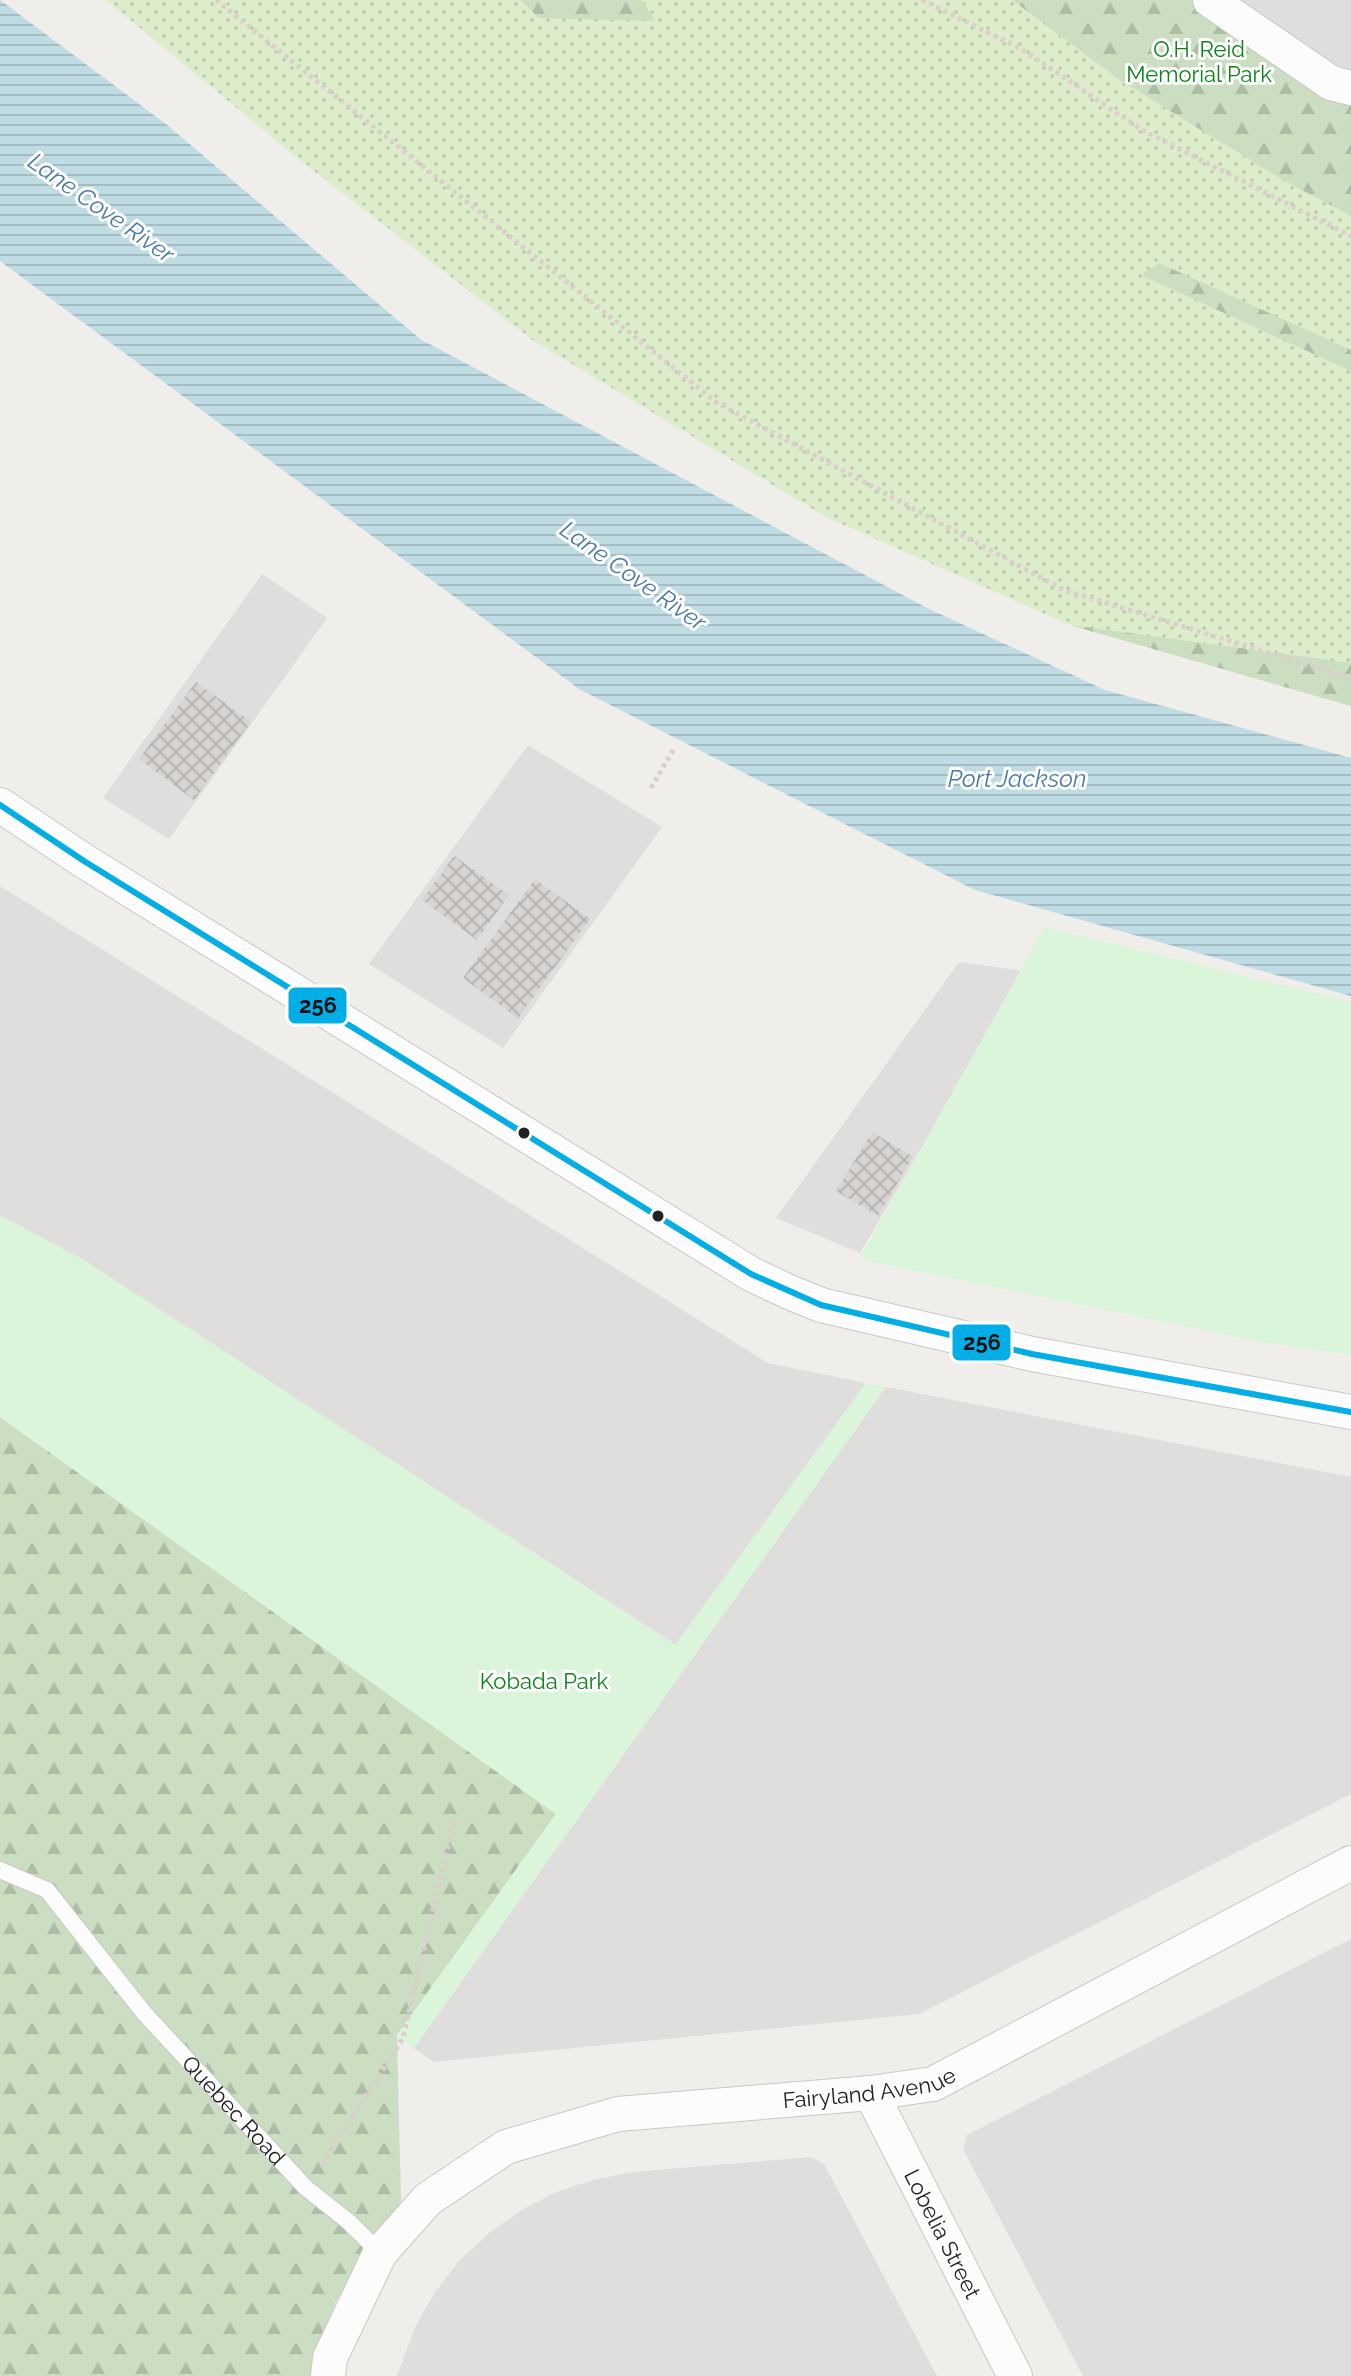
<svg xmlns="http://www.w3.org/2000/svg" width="1351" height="2376" font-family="Raleway,sans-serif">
	<defs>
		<pattern id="grass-dots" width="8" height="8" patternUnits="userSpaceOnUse" patternTransform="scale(2)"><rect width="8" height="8" fill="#ddeccb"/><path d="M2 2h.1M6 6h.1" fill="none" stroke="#bdcaae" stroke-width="1.8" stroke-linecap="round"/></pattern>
		<pattern id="forest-firs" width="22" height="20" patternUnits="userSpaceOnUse" patternTransform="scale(2)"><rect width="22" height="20" fill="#cbdec1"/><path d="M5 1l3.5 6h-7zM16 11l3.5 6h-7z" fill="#aebea6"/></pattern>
		<pattern id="water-rules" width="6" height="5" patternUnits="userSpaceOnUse" patternTransform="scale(2)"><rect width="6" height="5" fill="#bfdbe3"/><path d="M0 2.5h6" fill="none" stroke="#a4bcc2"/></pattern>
		<pattern id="building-cross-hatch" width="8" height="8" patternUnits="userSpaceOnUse" patternTransform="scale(2)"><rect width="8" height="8" fill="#d7d4d2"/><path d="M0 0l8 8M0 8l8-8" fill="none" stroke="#b8b6b4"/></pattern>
	</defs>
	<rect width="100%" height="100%" fill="#f0eeeb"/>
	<path fill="#dfdedc" d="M1210,0H1351V88Z
		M262,574L327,618L169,839L103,798Z
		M528,745L662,827L503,1048L369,964Z
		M0,886L768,1363L866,1383L676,1645L84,1261L0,1215Z
		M959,962L1026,971L860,1253L776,1218Z
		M886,1387L1351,1477V1794L919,2014L433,2062L414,2048Z
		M1351,1939V2376H1083L963,2149L967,2135Z
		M811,2157L824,2164L937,2376H397L415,2327L435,2292L459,2261L488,2234L520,2211L556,2192L593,2180L633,2172Z"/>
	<path fill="url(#grass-dots)" d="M106,0H1012L1121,81L1281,179L1351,216V706L1070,625L826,517L534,341L301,161Z"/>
	<path fill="url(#forest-firs)" d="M520,0H642L655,21L539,18Z
		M1012,0H1210L1351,88V216L1281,179L1121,81Z
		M1159,263L1351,350V371L1141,275Z
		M1070,625L1351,663V706Z
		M0,1417L556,1814L397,2035L401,2201L335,2303L319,2376H0Z"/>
	<path fill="#daf5da" d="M1045,927L1351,1002V1355L1261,1342L859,1259Z
		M0,1215L84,1260L675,1645L866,1383L886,1387L414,2048L397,2035L556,1814L0,1417Z"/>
	<path fill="url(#water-rules)" d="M0,0L167,125L420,339L929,609L1105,690L1351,758V996L975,890L579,689L0,261Z"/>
	<path fill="url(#building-cross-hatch)" d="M196,682L251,722L194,800L139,759Z
		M454,856L509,895L477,940L422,900Z
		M535,879L590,919L518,1018L463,978Z
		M872,1132L913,1157L878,1216L836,1191Z"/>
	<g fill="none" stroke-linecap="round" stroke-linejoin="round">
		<g stroke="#c9c8c7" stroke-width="18">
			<g id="lane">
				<path id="s1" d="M0,1870L47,1890L144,2013L306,2188L349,2222L380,2253"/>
			</g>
		</g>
		<g stroke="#c9c8c7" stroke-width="36">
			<g id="street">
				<path d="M1210,0L1331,83L1351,88"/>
				<path d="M0,805L84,861L751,1274L789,1292L821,1305L1032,1354L1351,1412"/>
				<path id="s2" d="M871,2093L1015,2376"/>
				<path id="s3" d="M328,2376L330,2358L380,2253L428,2199L506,2147L618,2114L871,2093L933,2084L1351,1863"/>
			</g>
		</g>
		<path stroke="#dccecd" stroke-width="5" stroke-dasharray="4 4" stroke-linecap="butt" d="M216,0L716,402L1064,590L1351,678
			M922,0L1023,50L1142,130L1351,236
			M651,788L675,747
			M322,2164L403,2038L454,1820"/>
		<use href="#lane" stroke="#fdfcfc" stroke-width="16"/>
		<use href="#street" stroke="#fdfcfc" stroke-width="34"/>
		<g stroke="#fff" stroke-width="12">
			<path id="bus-1" d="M0,805L84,861L751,1274L821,1305L1032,1354L1351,1412"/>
		</g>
		<use href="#bus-1" stroke="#02aee5" stroke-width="6"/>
	</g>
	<g fill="#222" stroke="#fff" stroke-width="3">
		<circle cx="524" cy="1133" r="7"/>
		<circle cx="658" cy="1216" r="7"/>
	</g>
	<g text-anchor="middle" stroke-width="6" stroke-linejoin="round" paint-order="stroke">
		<g font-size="22" fill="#0c8416" stroke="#fff">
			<text x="1199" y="57">O.H. Reid<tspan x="1199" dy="25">Memorial Park</tspan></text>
			<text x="544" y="1689">Kobada Park</text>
		</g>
		<g font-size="22" fill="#222" stroke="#fff">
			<text dy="8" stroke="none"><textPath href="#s3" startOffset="670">Fairyland Avenue</textPath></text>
			<text dy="8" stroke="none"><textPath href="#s1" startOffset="340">Quebec Road</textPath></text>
			<text dy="8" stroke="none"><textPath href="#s2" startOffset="158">Lobelia Street</textPath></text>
		</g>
		<g font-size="24" font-style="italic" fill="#4a7aab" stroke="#fff">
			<text transform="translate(101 208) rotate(35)" y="8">Lane Cove River</text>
			<text transform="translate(633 576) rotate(35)" y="8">Lane Cove River</text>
			<text x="1017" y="787">Port Jackson</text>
		</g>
	</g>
	<g stroke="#fff" stroke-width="3">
		<rect x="287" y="986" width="61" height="39" rx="8" fill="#02aee5"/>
		<rect x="951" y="1323" width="61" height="39" rx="8" fill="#02aee5"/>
	</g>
	<g font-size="22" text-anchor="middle" font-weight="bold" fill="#111">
		<text x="318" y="1013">256</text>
		<text x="982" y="1350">256</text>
	</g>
</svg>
